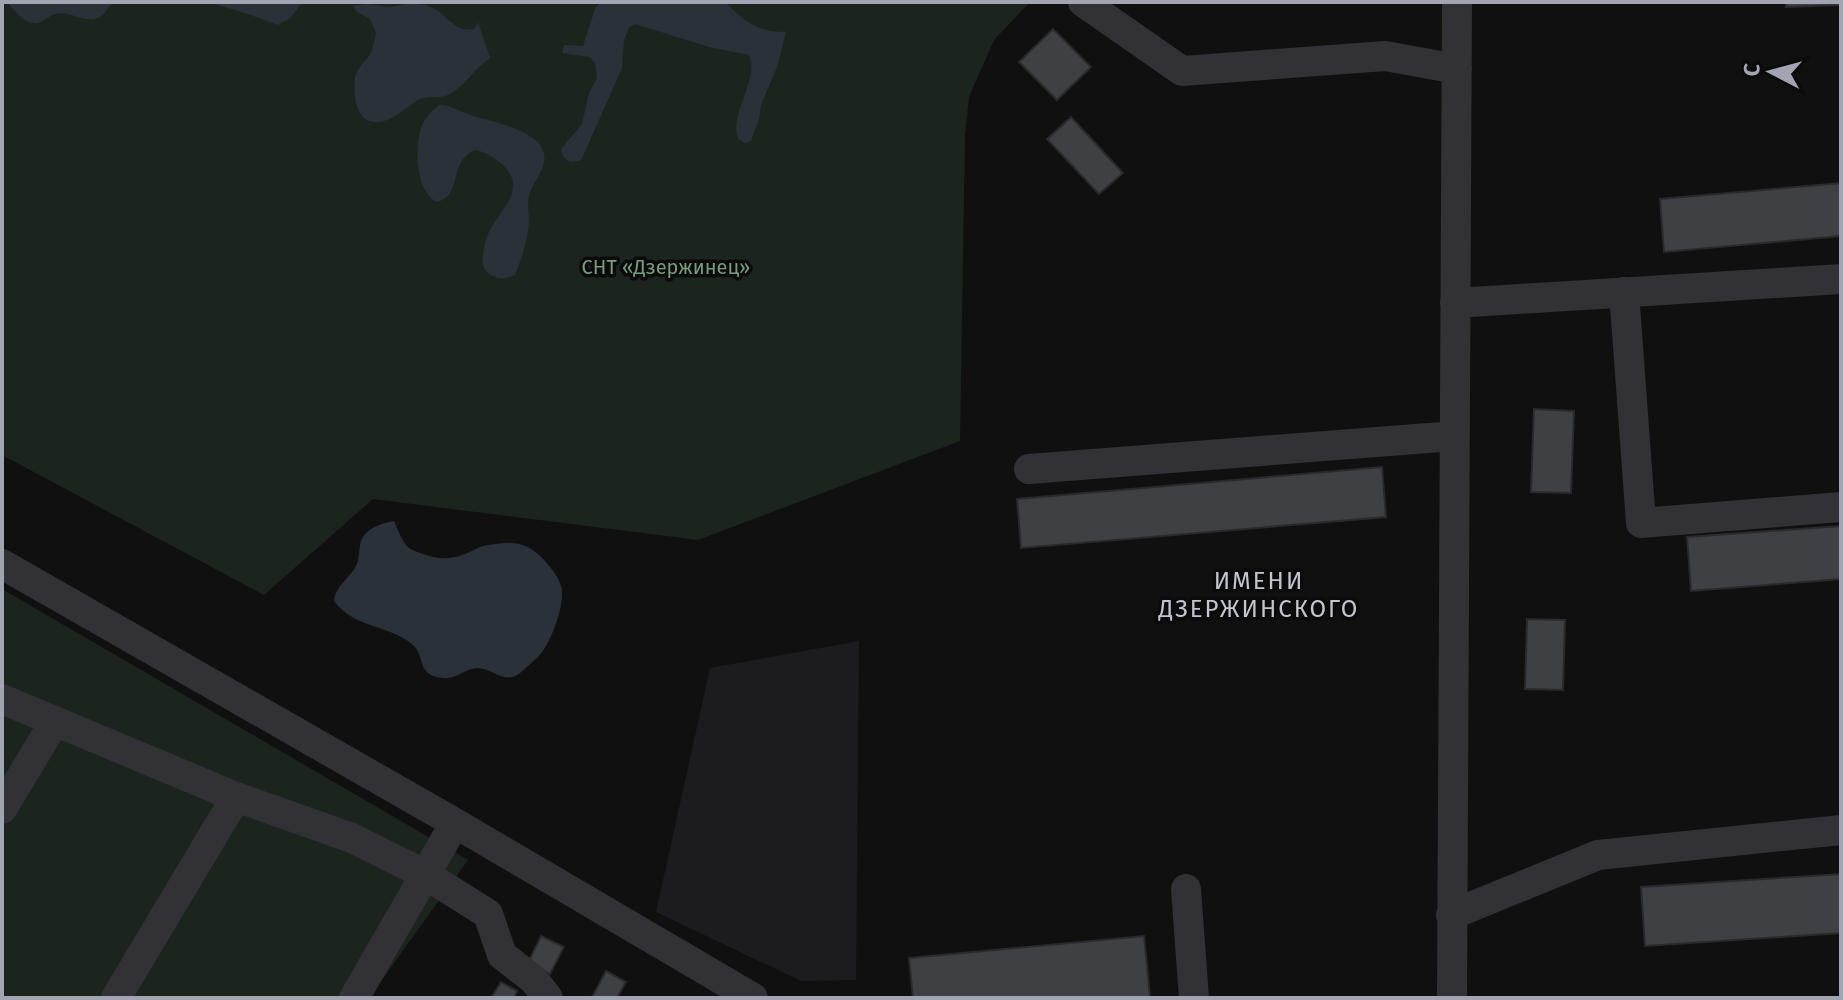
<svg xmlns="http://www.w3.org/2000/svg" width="1843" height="1000" font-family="'Fira Sans',sans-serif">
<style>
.built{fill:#1c1c1e}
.green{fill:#1c241e}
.water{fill:#2a3139}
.building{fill:#3f4044;stroke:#2a2a2d;stroke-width:2}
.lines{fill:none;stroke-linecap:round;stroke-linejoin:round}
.minor{stroke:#313136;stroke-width:30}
.labels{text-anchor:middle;stroke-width:7;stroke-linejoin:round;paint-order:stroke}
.park-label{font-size:20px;fill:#789d7e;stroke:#0b0b0c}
.quarter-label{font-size:24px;letter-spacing:2px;fill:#c2c4ce;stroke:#0b0b0c}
</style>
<rect width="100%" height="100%" fill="#101011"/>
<path class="built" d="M859,641L856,980L801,981L656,912L710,668Z"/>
<path class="green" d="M2,2H1030L994,40L969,97L965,136L960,441L698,540L373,499L264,595L2,455Z
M2,589L468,860L369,998H2Z"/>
<path class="water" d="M8,2H113C109,6 105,14 100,17C87,25 69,10 56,14C49,15 45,21 38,23C26,25 14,12 8,2Z
M208,2H303L290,18L278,25L248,14Z
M600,2H725C745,22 757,32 786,32L777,67L761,105L759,119L751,141L745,143L738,139C729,112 760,79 749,55L709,47L635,24L629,27L624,40L622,68L584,154L581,160C570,164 563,161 561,149L582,124L589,93L597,78L595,63L590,57L562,53L564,45L583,46L595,9Z
M412,3C419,4 427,5 433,8C448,15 454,33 474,29L478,22L490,58C475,68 464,87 448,95C439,99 428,95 418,100C408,106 398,116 387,120C357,131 352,98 355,77C357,68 364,63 369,56C373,50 374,41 376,33L370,19L357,12L353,6L366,4L390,7Z
M439,105C450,104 458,111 468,114C474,117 480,118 486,119C507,126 556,136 542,169C538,179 531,186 529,196C527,205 529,213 529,221C528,240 522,257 515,275C506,279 500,280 491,275C483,270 481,263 483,254C484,246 486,237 490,230C502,208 528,188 502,164C494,157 484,151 474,150C448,163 463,195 437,202C416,192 415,151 420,131C423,120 430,112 439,105Z
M394,521C398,530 402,542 409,548C413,551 421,553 426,555C446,562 460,557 478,548C483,545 490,545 496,544C516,540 531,545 544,560C551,568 558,576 561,586C566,601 553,636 544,649C540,656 533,661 527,667C523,670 518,676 512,677C500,680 490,668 477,668C462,669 456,682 437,677C417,672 425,656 413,645C389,624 355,629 334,601C336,584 351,578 357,564C359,558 359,551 360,545C363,529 379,524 394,521Z"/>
<path class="building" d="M1786,2H1841V5L1786,7Z
M1053,29L1091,67L1057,100L1019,62Z
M1071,117L1123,173L1099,194L1047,139Z
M1841,183V236L1664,252L1660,199Z
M1534,409L1574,411L1571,493L1531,492Z
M1382,467L1386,517L1021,548L1017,499Z
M1841,526V579L1691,591L1687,537Z
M1527,619L1565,620L1563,690L1525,689Z
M1841,874V933L1645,946L1641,887Z
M541,936L564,947L550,974L528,963Z
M1144,936L1150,997L913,998L909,958Z
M606,971L626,982L617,998H593L592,997Z
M501,982L517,991L514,998H491Z"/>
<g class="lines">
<path class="minor" d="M1083,2L1182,71L1385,56L1457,69
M1624,292L1641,523L1841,507
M1455,303L1841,279
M1029,469L1454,436
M2,564L455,823L753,998
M2,699L236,797L352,838L426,875L488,914L502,955L534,980L548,998
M2,809L55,721
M1186,889L1194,998
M1451,915L1598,855L1841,830
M116,998L236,797
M354,998L455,823
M1452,998L1457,2"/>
</g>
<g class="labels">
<g class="park-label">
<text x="666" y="274">СНТ «Дзержинец»</text>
</g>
<g class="quarter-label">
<text x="1259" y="589">ИМЕНИ<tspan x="1259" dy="28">ДЗЕРЖИНСКОГО</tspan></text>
</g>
</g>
<rect width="1843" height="1000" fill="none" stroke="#a1a5b2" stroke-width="8"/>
<g transform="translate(1771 72) rotate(276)" stroke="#0b0b0c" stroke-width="6" paint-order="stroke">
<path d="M0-6L14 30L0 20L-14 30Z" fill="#a1a5b2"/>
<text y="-12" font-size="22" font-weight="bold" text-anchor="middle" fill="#a1a5b2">С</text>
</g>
</svg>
